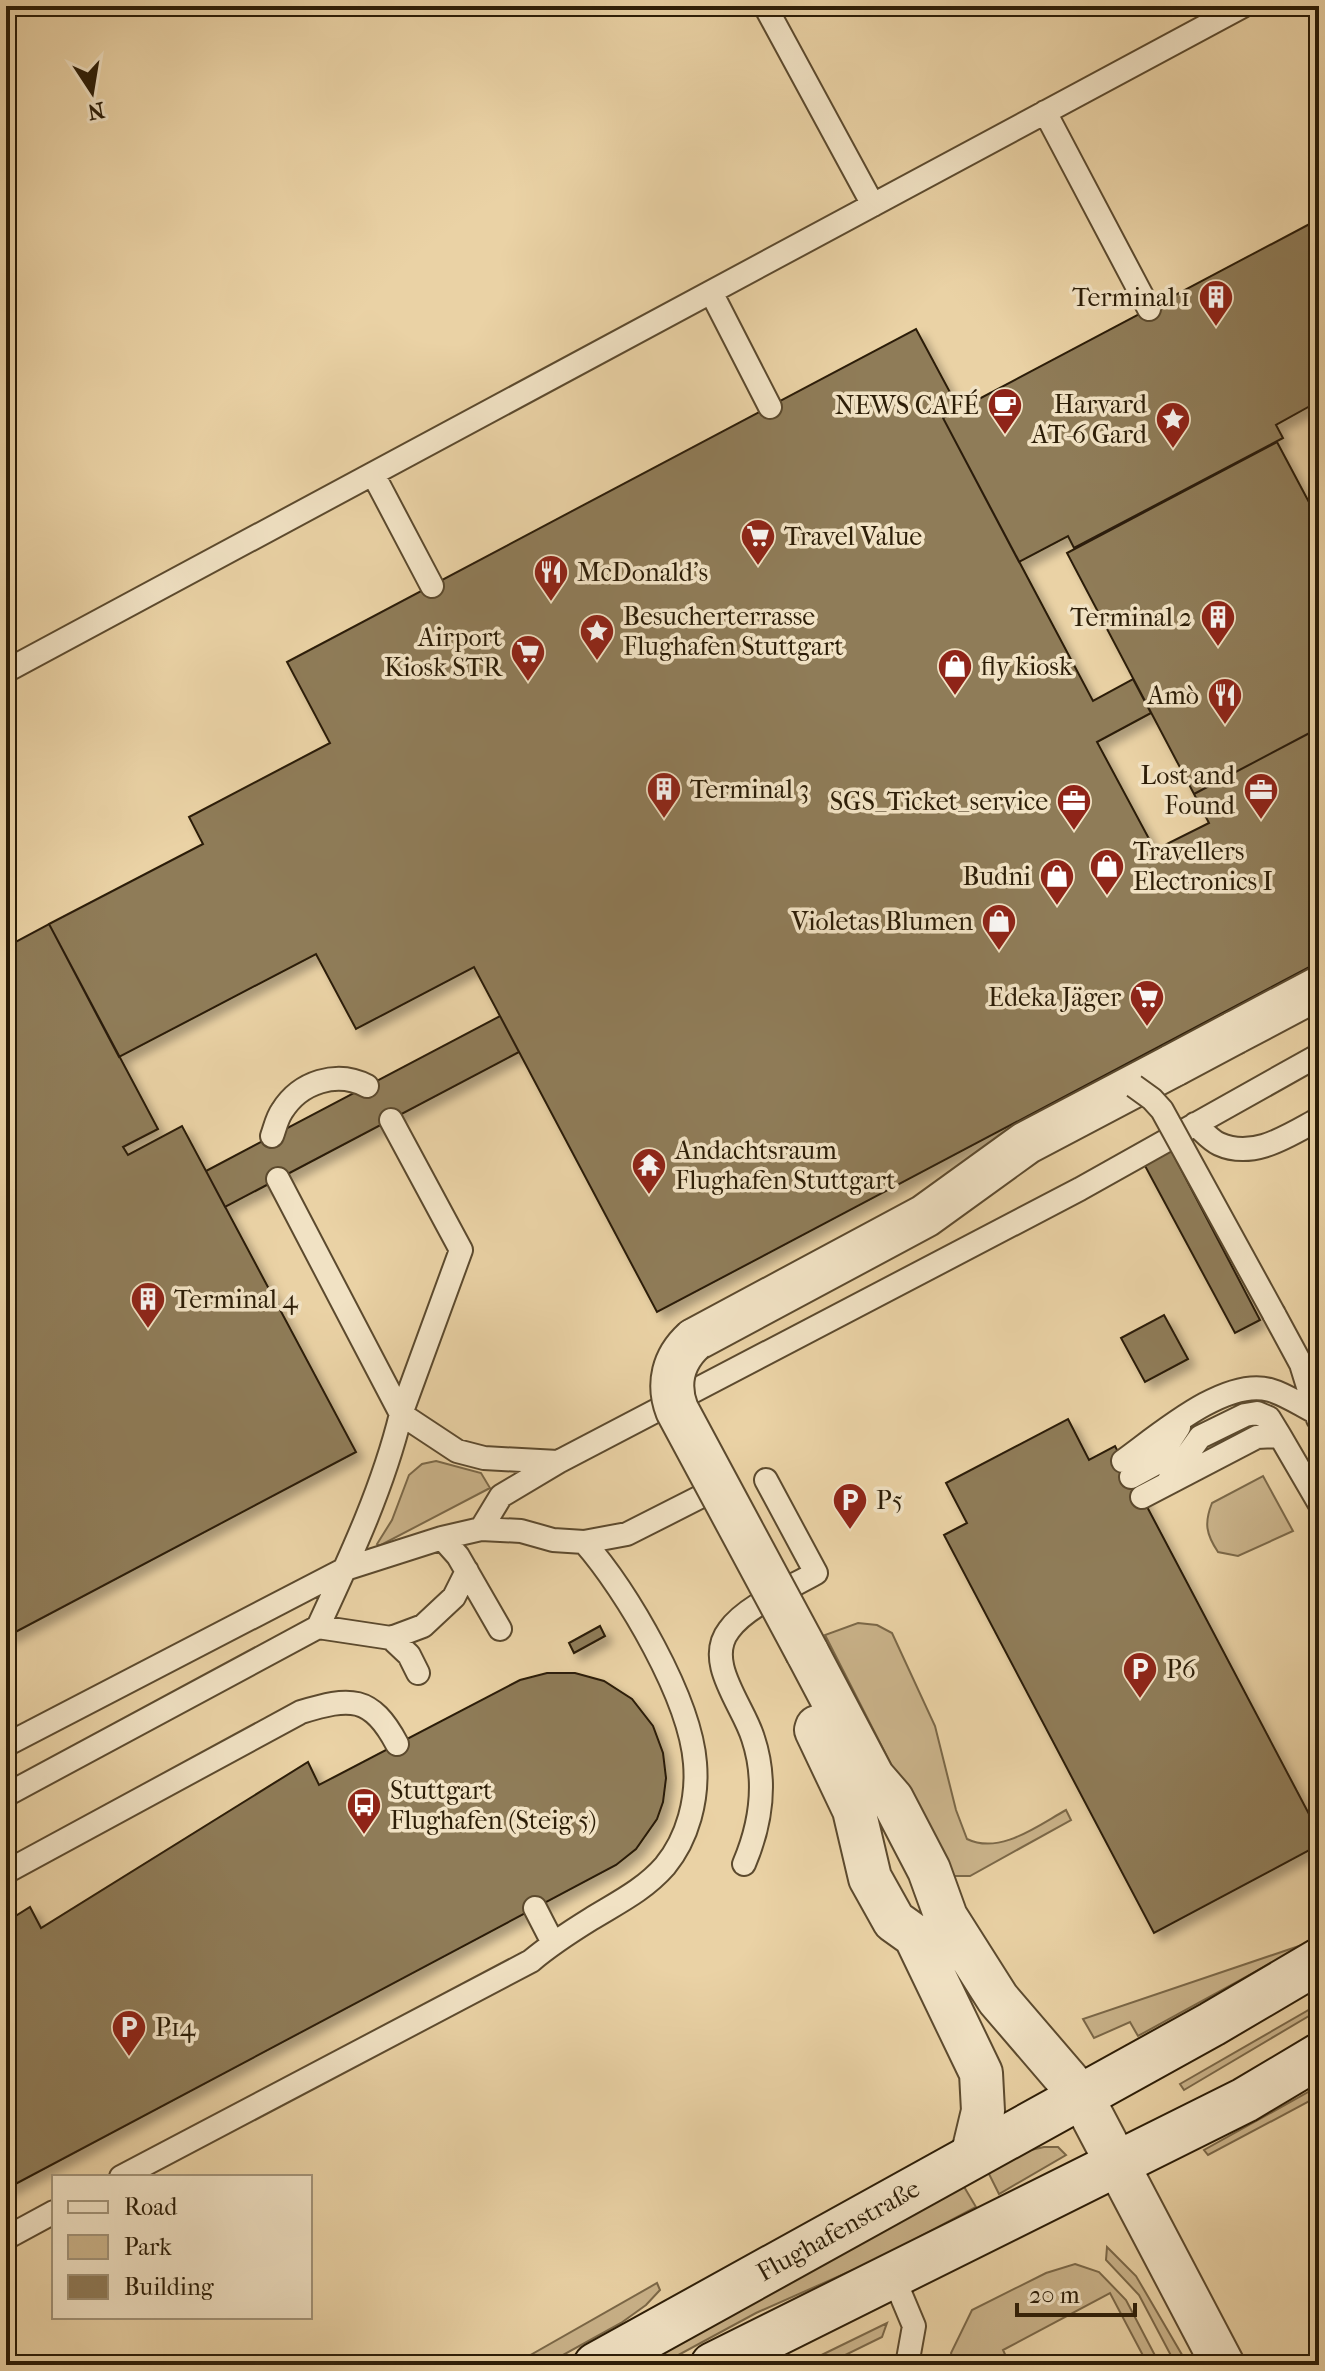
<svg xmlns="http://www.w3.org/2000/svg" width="1325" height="2371" font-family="'IM FELL French Canon',serif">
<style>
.green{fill:#cab38a;stroke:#7b6848;stroke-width:2}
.building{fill:#8f7b59;stroke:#2c1d07;stroke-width:2;filter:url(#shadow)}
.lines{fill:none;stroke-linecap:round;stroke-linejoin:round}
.service-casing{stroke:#5c4a2e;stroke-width:26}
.minor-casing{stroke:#5c4a2e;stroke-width:46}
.secondary-casing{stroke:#2c1d07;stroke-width:48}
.service{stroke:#f1e2c4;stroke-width:22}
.minor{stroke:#f1e2c4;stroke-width:42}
.secondary{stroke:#f1e2c4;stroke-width:44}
.service-bridge-casing{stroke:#5c4a2e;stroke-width:26;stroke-linecap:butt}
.minor-bridge-casing{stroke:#5c4a2e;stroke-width:46;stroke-linecap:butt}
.service-bridge{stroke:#f1e2c4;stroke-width:22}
.minor-bridge{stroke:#f1e2c4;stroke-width:42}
.labels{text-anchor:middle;stroke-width:7;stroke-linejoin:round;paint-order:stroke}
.poi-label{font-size:26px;fill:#2c1d07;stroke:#f1e2c4;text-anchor:start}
.street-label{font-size:26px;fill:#2c1d07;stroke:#f1e2c4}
</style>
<defs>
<filter id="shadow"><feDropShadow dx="7" dy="7" stdDeviation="4" flood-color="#0004"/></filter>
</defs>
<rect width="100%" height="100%" fill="#ead2a5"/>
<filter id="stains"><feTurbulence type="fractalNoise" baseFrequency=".0025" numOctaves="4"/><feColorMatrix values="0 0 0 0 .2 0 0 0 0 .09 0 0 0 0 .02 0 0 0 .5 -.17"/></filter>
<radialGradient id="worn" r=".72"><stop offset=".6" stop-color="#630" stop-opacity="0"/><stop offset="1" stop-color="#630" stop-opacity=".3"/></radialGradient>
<path class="green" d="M436,1461L481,1473L490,1488L379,1546L377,1544L392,1520L409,1475L422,1464Z
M1263,1476L1293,1531L1238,1556L1218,1552C1206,1534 1204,1523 1212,1503Z
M858,1623L877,1625L892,1633L935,1726L956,1810L967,1839C1000,1855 1037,1826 1066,1810L1071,1820L970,1876H954L945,1870L825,1635Z
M1308,1943L1138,2036L1130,2022L1094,2038L1083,2019Z
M1319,2004V2010L1184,2090L1180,2084Z
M1319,2086V2096L1208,2155L1204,2150Z
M1044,2147H1058L1066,2155L999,2194L987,2170L1022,2152Z
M963,2185L976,2207L880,2258L756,2313L660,2365H637Z
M1107,2247L1136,2276L1188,2365H1176L1139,2295L1106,2260Z
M1075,2264L1099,2272L1126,2300L1160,2365H1148L1110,2293L1003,2350L1010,2365H955L951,2353L972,2310L1046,2273Z
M657,2283L660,2290L646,2305L621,2323L545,2365H513Z
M887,2323L882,2337L825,2365H801Z"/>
<path class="building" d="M1319,219V401L1276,425L1283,438L1074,548L1068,536L1019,562L943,418Z
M916,329L959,409L943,418L1093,701L1133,679L1151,713L1097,742L1155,850L1209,823L1194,794L1319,728V962L657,1312L474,967L356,1029L316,954L119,1057L49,924L203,844L189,817L330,743L287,662Z
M1277,442L1319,521V728L1194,794L1067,553Z
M49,924L158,1129L123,1147L128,1155L182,1126L356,1452L6,1637V947Z
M500,1016L519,1052L225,1207L206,1171Z
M1171,1150L1260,1320L1235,1333L1144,1164Z
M1164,1315L1188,1359L1145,1382L1121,1338Z
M1068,1419L1089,1460L1115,1446L1319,1833V1845L1154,1933L944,1535L967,1523L946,1483Z
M600,1626L605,1636L574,1653L569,1643Z
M547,1673H575L604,1681L632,1699L653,1726L663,1753L666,1778L663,1802L657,1819L636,1849L616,1865L6,2189V1922L30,1907L41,1928L308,1762L319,1785L520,1680Z"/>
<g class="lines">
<g class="service-casing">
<path id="service" d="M765,6L873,205
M1045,112L1149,309
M711,292L770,407
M373,474L432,586
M6,671L1243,6
M1195,1124C1202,1130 1210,1140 1219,1144C1254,1160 1289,1135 1319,1119
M272,1136C275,1128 277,1118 282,1111C300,1082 337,1070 367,1086
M278,1179L401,1414L461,1250L391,1120
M1274,1314L1301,1364L1318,1419
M1123,1461C1158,1436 1225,1377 1270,1390C1285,1394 1301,1405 1315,1412
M1131,1477L1155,1464L1179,1427
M1169,1480L1200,1437L1245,1415L1257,1413L1269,1418L1280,1436
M1142,1497L1257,1437L1280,1436L1319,1503
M481,1529L501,1496L558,1462L1080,1189L1319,1055
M442,1538L458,1556L500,1629
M318,1627C350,1558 383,1488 401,1414L457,1451L484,1458L558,1462
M391,1638L423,1626L454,1597L467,1571
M6,1745L345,1569L442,1538L481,1529L521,1531L553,1540L584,1542L627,1534L700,1497
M6,1795L318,1627L391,1638L409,1655L418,1673
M744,1864C761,1824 767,1780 753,1738C743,1705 704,1662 729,1630C746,1606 790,1588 816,1573L766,1480
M6,1872L301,1712C350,1697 371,1695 397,1744
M535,1908L553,1943
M121,2177L531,1961C550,1945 570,1932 591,1919C617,1903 644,1890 665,1866C688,1838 698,1799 695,1763C690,1698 627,1591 584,1542
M6,2238L54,2212
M893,2276L914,2326L907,2365"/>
</g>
<g class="minor-casing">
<path id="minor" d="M1234,1033L1319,988
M694,1340L925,1216L1026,1143L1174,1065
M807,1652L873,1777L892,1799L929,1870L946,1917L998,1999L1082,2097L1223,2365
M817,1727L816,1730L854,1810L870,1878L894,1921L915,1936L981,2073L983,2111L972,2157"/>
</g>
<g class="secondary-casing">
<path id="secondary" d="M596,2365L1212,2024L1319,1961
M713,2365L1245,2100L1319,2056"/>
</g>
<use href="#service" class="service"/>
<use href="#minor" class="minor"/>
<use href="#secondary" class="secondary"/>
<g class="service-bridge-casing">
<path id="service-bridge" d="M1134,1086L1152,1099L1162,1110L1274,1314"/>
</g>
<g class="minor-bridge-casing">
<path id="minor-bridge" d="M1174,1065L1234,1033
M694,1340C673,1359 667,1384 677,1410L807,1652"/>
</g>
<use href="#service-bridge" class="service-bridge"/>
<use href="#minor-bridge" class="minor-bridge"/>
</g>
<defs>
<g id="building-pin" transform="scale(1.8)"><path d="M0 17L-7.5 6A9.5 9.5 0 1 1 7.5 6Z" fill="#8f2418" stroke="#f1e2c4"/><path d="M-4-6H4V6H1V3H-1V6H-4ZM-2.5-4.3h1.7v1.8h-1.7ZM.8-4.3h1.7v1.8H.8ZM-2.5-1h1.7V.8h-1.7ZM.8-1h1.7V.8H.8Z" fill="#fff"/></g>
<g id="cafe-pin" transform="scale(1.8)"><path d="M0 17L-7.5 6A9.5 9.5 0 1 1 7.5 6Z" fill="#8f2418" stroke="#f1e2c4"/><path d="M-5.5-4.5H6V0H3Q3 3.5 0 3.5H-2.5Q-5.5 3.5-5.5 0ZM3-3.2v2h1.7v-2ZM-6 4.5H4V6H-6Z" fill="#fff"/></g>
<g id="sight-pin" transform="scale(1.8)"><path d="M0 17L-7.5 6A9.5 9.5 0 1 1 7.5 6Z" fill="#8f2418" stroke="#f1e2c4"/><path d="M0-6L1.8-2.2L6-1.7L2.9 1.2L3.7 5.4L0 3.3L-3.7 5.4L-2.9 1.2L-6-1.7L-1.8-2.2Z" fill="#fff"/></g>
<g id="supermarket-pin" transform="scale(1.8)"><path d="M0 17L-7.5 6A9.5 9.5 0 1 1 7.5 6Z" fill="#8f2418" stroke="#f1e2c4"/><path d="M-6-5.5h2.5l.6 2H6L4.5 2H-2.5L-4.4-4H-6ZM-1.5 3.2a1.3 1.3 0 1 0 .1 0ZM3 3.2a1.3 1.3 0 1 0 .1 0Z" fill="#fff"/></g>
<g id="restaurant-pin" transform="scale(1.8)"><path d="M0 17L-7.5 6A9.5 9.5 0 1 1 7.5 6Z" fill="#8f2418" stroke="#f1e2c4"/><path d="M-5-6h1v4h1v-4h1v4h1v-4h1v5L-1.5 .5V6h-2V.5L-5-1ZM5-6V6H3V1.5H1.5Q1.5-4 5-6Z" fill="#fff"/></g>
<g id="shop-pin" transform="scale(1.8)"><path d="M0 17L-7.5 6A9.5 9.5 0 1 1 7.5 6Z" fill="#8f2418" stroke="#f1e2c4"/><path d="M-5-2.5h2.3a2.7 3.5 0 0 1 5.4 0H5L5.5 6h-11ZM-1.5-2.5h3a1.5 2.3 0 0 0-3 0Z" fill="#fff"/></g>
<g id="office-pin" transform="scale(1.8)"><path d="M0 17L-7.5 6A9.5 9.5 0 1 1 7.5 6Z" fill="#8f2418" stroke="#f1e2c4"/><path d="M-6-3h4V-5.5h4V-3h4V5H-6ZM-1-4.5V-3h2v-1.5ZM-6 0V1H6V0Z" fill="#fff"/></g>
<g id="temple-pin" transform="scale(1.8)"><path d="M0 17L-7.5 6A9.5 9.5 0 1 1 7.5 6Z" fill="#8f2418" stroke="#f1e2c4"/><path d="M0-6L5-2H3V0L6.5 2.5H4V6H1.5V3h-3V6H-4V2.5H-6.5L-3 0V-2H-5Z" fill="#fff"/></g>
<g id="parking-pin" transform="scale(1.8)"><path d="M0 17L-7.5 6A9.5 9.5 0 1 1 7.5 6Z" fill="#8f2418" stroke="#f1e2c4"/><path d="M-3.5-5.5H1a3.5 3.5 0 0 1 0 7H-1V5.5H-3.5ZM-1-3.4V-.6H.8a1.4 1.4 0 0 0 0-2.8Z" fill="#fff"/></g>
<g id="bus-pin" transform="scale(1.8)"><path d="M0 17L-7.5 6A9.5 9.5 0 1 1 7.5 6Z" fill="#8f2418" stroke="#f1e2c4"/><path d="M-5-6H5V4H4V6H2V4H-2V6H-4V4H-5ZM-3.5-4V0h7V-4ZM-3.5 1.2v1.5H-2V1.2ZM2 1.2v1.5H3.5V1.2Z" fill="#fff"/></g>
</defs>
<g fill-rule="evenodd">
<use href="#building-pin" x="1216" y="297"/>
<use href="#cafe-pin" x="1005" y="405"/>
<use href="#sight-pin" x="1173" y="419"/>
<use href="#supermarket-pin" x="758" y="536"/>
<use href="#restaurant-pin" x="551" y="572"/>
<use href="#building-pin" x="1218" y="617"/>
<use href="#sight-pin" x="597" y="631"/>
<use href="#supermarket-pin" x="528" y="652"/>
<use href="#shop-pin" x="955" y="666"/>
<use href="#restaurant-pin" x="1225" y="695"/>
<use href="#building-pin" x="664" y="789"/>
<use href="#office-pin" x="1261" y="790"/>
<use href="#office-pin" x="1074" y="801"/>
<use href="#shop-pin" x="1107" y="866"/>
<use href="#shop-pin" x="1057" y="876"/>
<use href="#shop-pin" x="999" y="921"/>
<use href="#supermarket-pin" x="1147" y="997"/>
<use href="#temple-pin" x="649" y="1165"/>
<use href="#building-pin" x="148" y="1299"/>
<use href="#parking-pin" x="850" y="1500"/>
<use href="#parking-pin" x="1140" y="1669"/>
<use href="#bus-pin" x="364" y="1805"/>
<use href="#parking-pin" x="129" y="2027"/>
</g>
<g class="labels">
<g class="poi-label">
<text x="1190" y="306" text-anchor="end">Terminal 1</text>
<text x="1147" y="413" text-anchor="end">Harvard<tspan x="1147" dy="30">AT-6 Gard</tspan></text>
<text x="979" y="414" text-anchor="end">NEWS CAFÉ</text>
<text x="784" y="545">Travel Value</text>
<text x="577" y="581">McDonald's</text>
<text x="623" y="625">Besucherterrasse<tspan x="623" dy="30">Flughafen Stuttgart</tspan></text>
<text x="1192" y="626" text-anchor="end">Terminal 2</text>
<text x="502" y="646" text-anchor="end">Airport<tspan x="502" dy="30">Kiosk STR</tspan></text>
<text x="981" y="675">fly kiosk</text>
<text x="1199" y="704" text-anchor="end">Amò</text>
<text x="1235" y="784" text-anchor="end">Lost and<tspan x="1235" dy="30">Found</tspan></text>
<text x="690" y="798">Terminal 3</text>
<text x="1048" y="810" text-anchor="end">SGS_Ticket_service</text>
<text x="1133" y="860">Travellers<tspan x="1133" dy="30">Electronics I</tspan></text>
<text x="1031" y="885" text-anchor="end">Budni</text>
<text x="973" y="930" text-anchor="end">Violetas Blumen</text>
<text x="1121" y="1006" text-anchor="end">Edeka Jäger</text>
<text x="675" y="1159">Andachtsraum<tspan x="675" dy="30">Flughafen Stuttgart</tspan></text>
<text x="174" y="1308">Terminal 4</text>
<text x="876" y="1509">P5</text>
<text x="1166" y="1678">P6</text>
<text x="390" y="1799">Stuttgart<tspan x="390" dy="30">Flughafen (Steig 5)</tspan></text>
<text x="155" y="2036">P14</text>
</g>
<g class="street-label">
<text transform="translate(838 2230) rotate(-29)" y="9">Flughafenstraße</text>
</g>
</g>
<rect width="1325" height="2371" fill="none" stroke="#ead2a5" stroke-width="32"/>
<rect x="8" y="8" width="1309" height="2355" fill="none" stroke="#2c1d07" stroke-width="4"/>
<rect x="16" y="16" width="1293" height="2339" fill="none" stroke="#2c1d07" stroke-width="2"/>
<rect x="52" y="2175" width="260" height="144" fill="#f1e2c4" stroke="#a29378" stroke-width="2"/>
<rect x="68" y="2201" width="40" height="12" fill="#f1e2c4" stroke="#a29378" stroke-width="2"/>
<text x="124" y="2215" font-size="24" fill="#2c1d07">Road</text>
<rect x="68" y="2235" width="40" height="24" fill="#cab38a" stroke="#a29378" stroke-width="2"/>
<text x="124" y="2255" font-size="24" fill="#2c1d07">Park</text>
<rect x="68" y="2275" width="40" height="24" fill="#8f7b59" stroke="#a29378" stroke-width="2"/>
<text x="124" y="2295" font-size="24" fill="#2c1d07">Building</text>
<g transform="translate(92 92) rotate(168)" stroke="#f1e2c4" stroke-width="6" paint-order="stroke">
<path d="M0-6L14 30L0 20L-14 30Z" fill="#2c1d07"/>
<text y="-12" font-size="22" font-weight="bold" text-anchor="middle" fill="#2c1d07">N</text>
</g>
<path d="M1017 2303v12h118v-12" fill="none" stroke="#2c1d07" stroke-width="4"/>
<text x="1029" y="2303" font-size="24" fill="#2c1d07" stroke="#f1e2c4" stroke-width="6" paint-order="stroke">20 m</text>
<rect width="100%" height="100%" filter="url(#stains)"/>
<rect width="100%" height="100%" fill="url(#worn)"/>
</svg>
